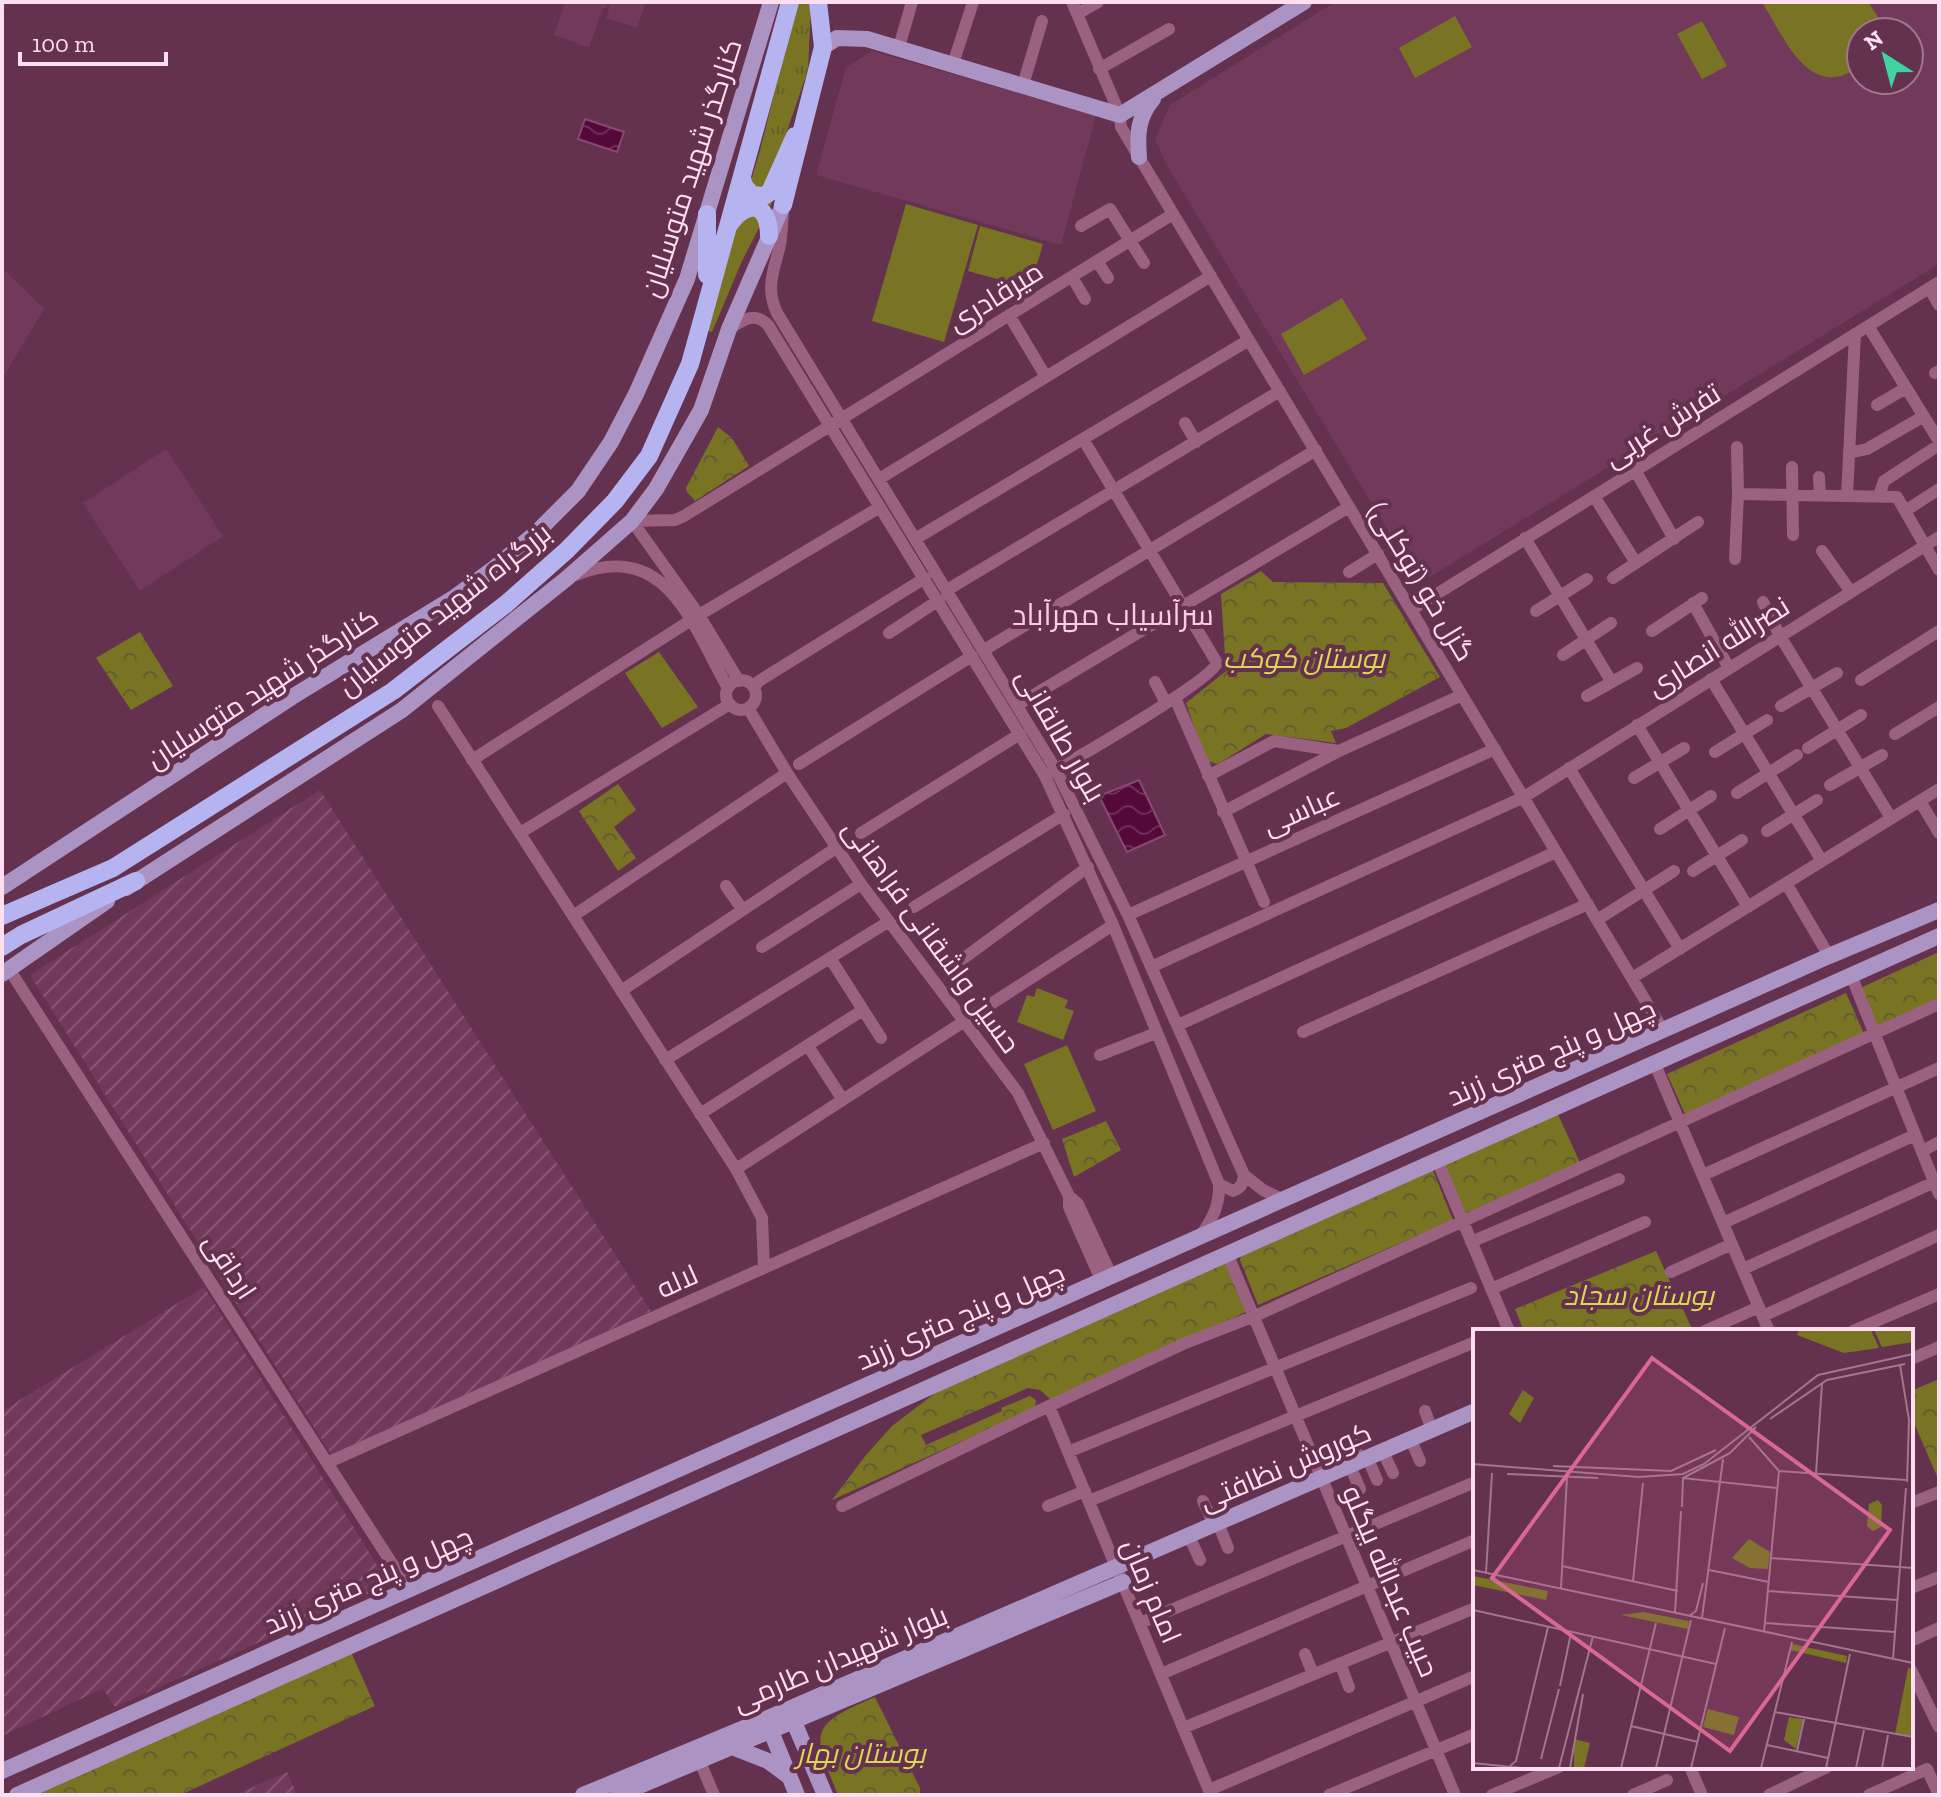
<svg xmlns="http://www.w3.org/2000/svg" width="1941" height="1797" font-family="'Zilla Slab',Cairo,serif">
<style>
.built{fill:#73395b;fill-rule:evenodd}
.industrial{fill:url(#industrial-furrows)}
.grass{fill:url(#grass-tufts)}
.park{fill:url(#park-crowns)}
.garden{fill:#787424}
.water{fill:url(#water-waves);stroke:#884971;stroke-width:2}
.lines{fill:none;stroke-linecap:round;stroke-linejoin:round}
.minor{stroke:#9a6180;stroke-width:12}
.major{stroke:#ab93c3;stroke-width:16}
.highway{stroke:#b6b4f0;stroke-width:18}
.labels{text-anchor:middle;stroke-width:8;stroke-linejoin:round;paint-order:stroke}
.street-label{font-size:28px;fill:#ffdeef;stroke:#64314e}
.park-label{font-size:28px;font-style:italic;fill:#ded756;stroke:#64314e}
.neighbourhood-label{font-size:30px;fill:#fecbe5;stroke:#64314e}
.inset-road{fill:none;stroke:#a2768e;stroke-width:2}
.view{fill:#da6796;fill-opacity:0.15;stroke:#da6796;stroke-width:4}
.inset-edge{fill:none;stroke:#ffdeef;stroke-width:4}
</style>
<defs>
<pattern id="industrial-furrows" width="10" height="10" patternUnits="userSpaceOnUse" patternTransform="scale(2)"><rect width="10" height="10" fill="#73395b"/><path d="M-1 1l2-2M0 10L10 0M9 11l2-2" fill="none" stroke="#885573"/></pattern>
<pattern id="grass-tufts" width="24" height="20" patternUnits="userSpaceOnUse" patternTransform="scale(2)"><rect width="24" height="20" fill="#787424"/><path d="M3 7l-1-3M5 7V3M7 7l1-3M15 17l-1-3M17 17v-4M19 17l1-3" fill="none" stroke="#645e34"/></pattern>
<pattern id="park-crowns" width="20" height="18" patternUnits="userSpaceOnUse" patternTransform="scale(2)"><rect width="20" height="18" fill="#787424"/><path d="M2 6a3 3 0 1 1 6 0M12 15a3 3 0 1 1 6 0" fill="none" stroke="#645e34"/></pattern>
<pattern id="water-waves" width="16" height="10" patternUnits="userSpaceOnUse" patternTransform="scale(2)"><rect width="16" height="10" fill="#55093b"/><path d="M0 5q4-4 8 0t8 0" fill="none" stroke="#6e2c58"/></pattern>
</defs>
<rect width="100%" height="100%" fill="#64314e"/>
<path class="built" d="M565,2H608L606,8H603L589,48L554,35Z
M611,2H646L637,28L606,18Z
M1335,2H1939V264L1420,583L1166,164L1155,139L1170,105ZM1861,32H1909V80H1861Z
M872,51L1096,115L1061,245L816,175L846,67Z
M2,268L44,309L2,379Z
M166,449L223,536L140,591L83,503Z"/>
<path class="industrial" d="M320,790L651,1311L332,1456L30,975Z
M204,1287L389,1584L115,1707L100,1685L102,1689L2,1736V1411Z
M287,1772L297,1795H235Z"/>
<path class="grass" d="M798,2H811L808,70L779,154L762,192L750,184C769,124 780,62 798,2Z"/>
<path class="park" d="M718,427L732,438L749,466L695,501L687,492L686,488Z
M1261,571L1273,582L1383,583L1440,677L1346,728L1331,731L1336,743L1266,734L1218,764L1206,762L1186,703L1226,671L1221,594Z
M140,632L173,686L131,710L96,658Z
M618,784L636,810L614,827L636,858L618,871L579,811Z
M1939,952V1001L1877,1028L1858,989Z
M1846,993L1865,1036L1686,1116L1667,1074Z
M1557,1112L1581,1165L1465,1214L1444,1168L1446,1161Z
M1106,1121L1121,1150L1074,1177L1062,1139Z
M1432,1168L1453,1220L1258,1305L1240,1260L1241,1256Z
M1656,1251L1693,1331H1524L1515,1309Z
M1224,1263L1227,1265L1248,1311L1060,1398L1050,1399L1040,1390L1028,1388L921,1435L926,1445L1002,1411L1001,1408L1030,1396L1036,1400L1035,1408L832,1500L866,1455L892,1426L938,1391Z
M1939,1379V1481L1911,1416V1391Z
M351,1652L375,1706L180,1795H37Z
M875,1697L920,1788V1795H838C812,1732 808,1725 875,1697Z"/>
<path class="garden" d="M1762,2H1868L1878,17L1879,32H1861V65C1810,105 1784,37 1762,2Z
M1455,16L1472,47L1415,78L1399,48Z
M1702,21L1727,66L1702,79L1677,34Z
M744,193H777L742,261L712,332L706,330Z
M906,204L978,225L944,342L872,321Z
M980,226L1043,244L1030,288L968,271Z
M1342,298L1367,339L1304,375L1281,334Z
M659,652L698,707L662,728L625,673Z
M1037,988L1068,1000L1065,1008L1074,1011L1063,1040L1017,1022L1027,995L1034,997Z
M1067,1045L1096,1111L1053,1130L1024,1064Z"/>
<path class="water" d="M585,119L624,132L617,152L578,139Z
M1139,780L1165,835L1127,852L1099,796Z"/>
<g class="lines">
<path class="minor" d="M1072,2L1120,115L1121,127L1663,1030
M1077,14L1098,2
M899,47L912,2
M953,64L973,2
M1099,69L1169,29
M1023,85L1042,21
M783,213C782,223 782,234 780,245C774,270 765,288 777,313L1056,770L1128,915L1244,1175L1263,1190L1284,1200
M1081,226L1110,209L1144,263
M1097,261L1108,278
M1072,277L1085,299
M1929,288L1939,305
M1009,315L1046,377
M1868,326L1939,441
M729,329C743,320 754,311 768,325L1045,776L1113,925L1219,1184C1220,1206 1212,1219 1200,1237
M1855,334L1847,496L1897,497L1939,570
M1935,373L1939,371
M1877,405L1906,388
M1185,423L1196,442
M1849,453L1867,449L1924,416
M1792,467L1793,535
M1635,470L1674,539
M1819,477L1820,495
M879,479L1211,276
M1738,494L1847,496
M1594,496L1636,563
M1879,496L1884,481L1939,445
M1905,511L1939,489
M632,521L675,520L684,516L1173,214
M632,521L699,615L739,681
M1525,538L1611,681
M915,539L1249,340
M1822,551L1851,592
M1735,559L1738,494L1737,447
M1349,572L1378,554
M576,575C667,539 691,623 728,688
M1613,578L1698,522
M947,590L1280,391
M1763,602L1780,636L1891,818
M1693,603L1729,668
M1411,610L1939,282
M1536,611L1587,579
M1652,631L1702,598
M889,633L939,600
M984,650L1316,450
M1563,655L1611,623
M1711,679L1822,861
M1861,680L1939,631
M726 695a15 15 0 1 1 30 0a15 15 0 1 1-30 0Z
M1155,682L1166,703
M754,687L759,681L925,578
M1587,696L1637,668
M1175,698L1264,902
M1017,705L1349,507
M438,706L736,1169L762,1218L764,1268
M1781,706L1837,673
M748,708L787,773L861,884L1018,1093L1069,1196L1078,1204L1112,1277
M1637,725L1748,907
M1895,734L1939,707
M1808,748L1861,715
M1715,752L1767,720
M472,760L699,615L880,507
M799,764L972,656
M1569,768L1680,949
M1051,772C1077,758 1209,682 1217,663L1083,439
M1208,776L1274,741L1339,751
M1634,778L1684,748
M1830,785L1882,755
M1737,793L1797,755
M1920,801L1939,833
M1223,812L1339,751L1462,695
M1660,829L1711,796
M1767,831L1817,800
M520,833L730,704
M861,833L1020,734
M1693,871L1742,840
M1786,883L1829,956
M726,886L742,909
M914,907L1064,814
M1128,915L1495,749
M573,916L787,773
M1597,920L1674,871
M762,947L861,884
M830,958L881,1038
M1151,967L1524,797L1939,537
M9,969L409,1590
M949,969L1088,867
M1851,975L1939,1194
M1632,978L1939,789
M621,991L836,848
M1178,1025L1556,852
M1303,1032L1588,904
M808,1046L843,1100
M1100,1055L1156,1033
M665,1060L888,922
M1654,1062L1769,1331
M700,1114L863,1010
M1922,1151L1939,1142
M1437,1160L1509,1331
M736,1169L1113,925
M1703,1175L1939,1068
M1219,1184L1233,1191C1241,1188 1243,1184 1244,1175
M1069,1196V1207L1102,1282
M1723,1223L1915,1135
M1471,1242L1619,1179
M1227,1253L1455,1795
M1743,1269L1939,1180
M1671,1272L1732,1244
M1491,1289L1645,1222
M1763,1316L1939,1235
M1705,1331L1759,1307
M1853,1331L1939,1294
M1911,1359L1939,1347
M1049,1406L1211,1795
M1425,1411L1432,1430
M1351,1438L1361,1462
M1411,1440L1420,1461
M1068,1452L1471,1288
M1383,1452L1393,1473
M1368,1459L1377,1480
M329,1462L1044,1143
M1350,1466L1360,1489
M1089,1501L1475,1342
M1203,1501L1214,1525
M1911,1503L1939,1492
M842,1506L1049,1406L1183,1344L1255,1316L1939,1004
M1048,1506L1085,1491
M1218,1523L1228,1548
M1189,1536L1200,1560
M1911,1588L1939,1577
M1140,1623L1475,1482
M1911,1641L1939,1628
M1305,1654L1313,1674
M1340,1663L1349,1687
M1911,1670L1939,1727
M1161,1674L1475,1540
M1183,1728L1475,1608
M700,1762L714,1795
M1690,1767L1702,1795
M1209,1790L1475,1676
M1329,1795L1475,1734
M1492,1795L1559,1767
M1633,1795L1667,1780
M1769,1795L1827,1767
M1869,1795L1927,1769L1939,1795"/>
<path class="major" d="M823,47L837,38L867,39L1120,115L1304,2
M1139,157C1137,133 1138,117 1153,99
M2,887L292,697L455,597L493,569L538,531L578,491L611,442L636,394L687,279L771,2
M126,888L402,710L566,579L632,521L656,489L701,410L729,329L783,205
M2,974L107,901
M791,1715L825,1795
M768,1724L797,1795
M732,1747L768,1761L787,1775
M2,1771L1829,956L1939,910
M17,1795L1939,936
M583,1795L766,1719L1475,1411
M618,1795L1123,1582"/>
<path class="highway" d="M742,178L744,186L752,195L764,196L770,192L795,136
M783,205L823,47L818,2
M729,225C747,199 769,202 769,236
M707,275V214
M2,916L113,868L393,691L506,604L567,550L615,501L649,456L690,364L790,2
M2,947L21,935L136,881"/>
</g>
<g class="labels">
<g class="street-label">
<text transform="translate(691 168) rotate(-72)" y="10">کنارگذر شهید متوسلیان</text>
<text transform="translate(995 296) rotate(-32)" y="10">میرقادری</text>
<text transform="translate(1662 425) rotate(-32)" y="10">تفرش غربی</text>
<text transform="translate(1422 581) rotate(59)" y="10">گزل خو (توکلی)</text>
<text transform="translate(444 609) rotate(-38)" y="10">بزرگراه شهید متوسلیان</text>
<text transform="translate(1718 646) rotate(-32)" y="10">نصرالله انصاری</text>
<text transform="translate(262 688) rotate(-33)" y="10">کنارگذر شهید متوسلیان</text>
<text transform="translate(1061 735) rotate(60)" y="10">بلوار طالقانی</text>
<text transform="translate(1301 810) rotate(-24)" y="10">عباسی</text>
<text transform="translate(932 936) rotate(54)" y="10">حسین واشقانی فراهانی</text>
<text transform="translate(1551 1052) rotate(-24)" y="10">چهل و پنج متری زرند</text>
<text transform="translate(230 1266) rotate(57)" y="10">ارداقی</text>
<text transform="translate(677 1281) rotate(-24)" y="10">لاله</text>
<text transform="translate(960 1316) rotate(-24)" y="10">چهل و پنج متری زرند</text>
<text transform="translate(1285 1466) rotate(-23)" y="10">کوروش نظافتی</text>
<text transform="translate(368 1580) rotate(-24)" y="10">چهل و پنج متری زرند</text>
<text transform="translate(1391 1581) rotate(67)" y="10">حبیب عبدالله بیگلو</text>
<text transform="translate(1152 1591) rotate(67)" y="10">امام زمان</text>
<text transform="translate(840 1658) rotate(-23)" y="10">بلوار شهیدان طارمی</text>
</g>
<g class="park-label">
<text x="1304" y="668">بوستان کوکب</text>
<text x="1639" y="1305">بوستان سجاد</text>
<text x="861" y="1763">بوستان بهار</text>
</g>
<g class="neighbourhood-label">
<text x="1113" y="625">سرآسیاب مهرآباد</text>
</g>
</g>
<g transform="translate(1473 1329)">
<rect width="440" height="440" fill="#64314e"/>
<path d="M50,61L61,69L47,94L36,85Z" fill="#787424"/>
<path d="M326,1H398L406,19L371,24L324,6ZM401,1H440V13L409,18Z" fill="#787424"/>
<path d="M276,210L297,223L295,240L277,239L259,229ZM0,247L75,262L73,271L0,256ZM170,283L216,292L215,300L148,286ZM319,315L374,327L373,334L317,321ZM435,339L440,340L439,407L422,405ZM235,380L266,388L261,406L230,398ZM101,410L117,414L111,439H101Z" fill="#787424"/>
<path d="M405,171L409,176L408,198L400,202L394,197L396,175ZM316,388L330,390L323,420L311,411Z" fill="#787424"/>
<path class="inset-road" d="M427,36L436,91L434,153M297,90L354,51L432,35M276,108L306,142L433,151M257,124L283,98M0,135L166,148L210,145L231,135L345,46L440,25M80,137L198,142L243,121M343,144L349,55M34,145L125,149M210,149L257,124M209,178L210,149L304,159M298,229L440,239M89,237L205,262M0,241L440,334M236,241L296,253M13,244L19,144M160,252L170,154M88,259L94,148M295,262L424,271M0,281L243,335M202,284L208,182M216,287L223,282L230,254M229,289L250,130M292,294L422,303M291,303L306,142M420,330L433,159M87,357L98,304M302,383L440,408M158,397L225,413M294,416L355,429M324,422L331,390M68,430L86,360M0,434L48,439M37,437L43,432L75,298M86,439L120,307M97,439L110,365M148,439L183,294M183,439L218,291M218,439L252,299M288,439L319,313M353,439L377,325M383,439L391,401M409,439L415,406"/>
<path class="view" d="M179,29L417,201L257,422L19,249Z"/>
<rect width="440" height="440" class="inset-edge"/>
</g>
<rect width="1941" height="1797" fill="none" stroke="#ffdeef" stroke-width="8"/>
<g transform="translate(1885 56) rotate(324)"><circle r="38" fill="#64314e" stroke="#a2768e" stroke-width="2"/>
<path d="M0-6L14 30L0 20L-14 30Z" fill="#3fd4a2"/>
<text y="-12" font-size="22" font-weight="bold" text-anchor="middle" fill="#ffdeef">N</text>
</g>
<path d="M20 52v12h146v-12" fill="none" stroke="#ffdeef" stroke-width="4"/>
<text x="32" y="52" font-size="24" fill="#ffdeef" stroke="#64314e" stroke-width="6" paint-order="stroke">100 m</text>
</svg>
